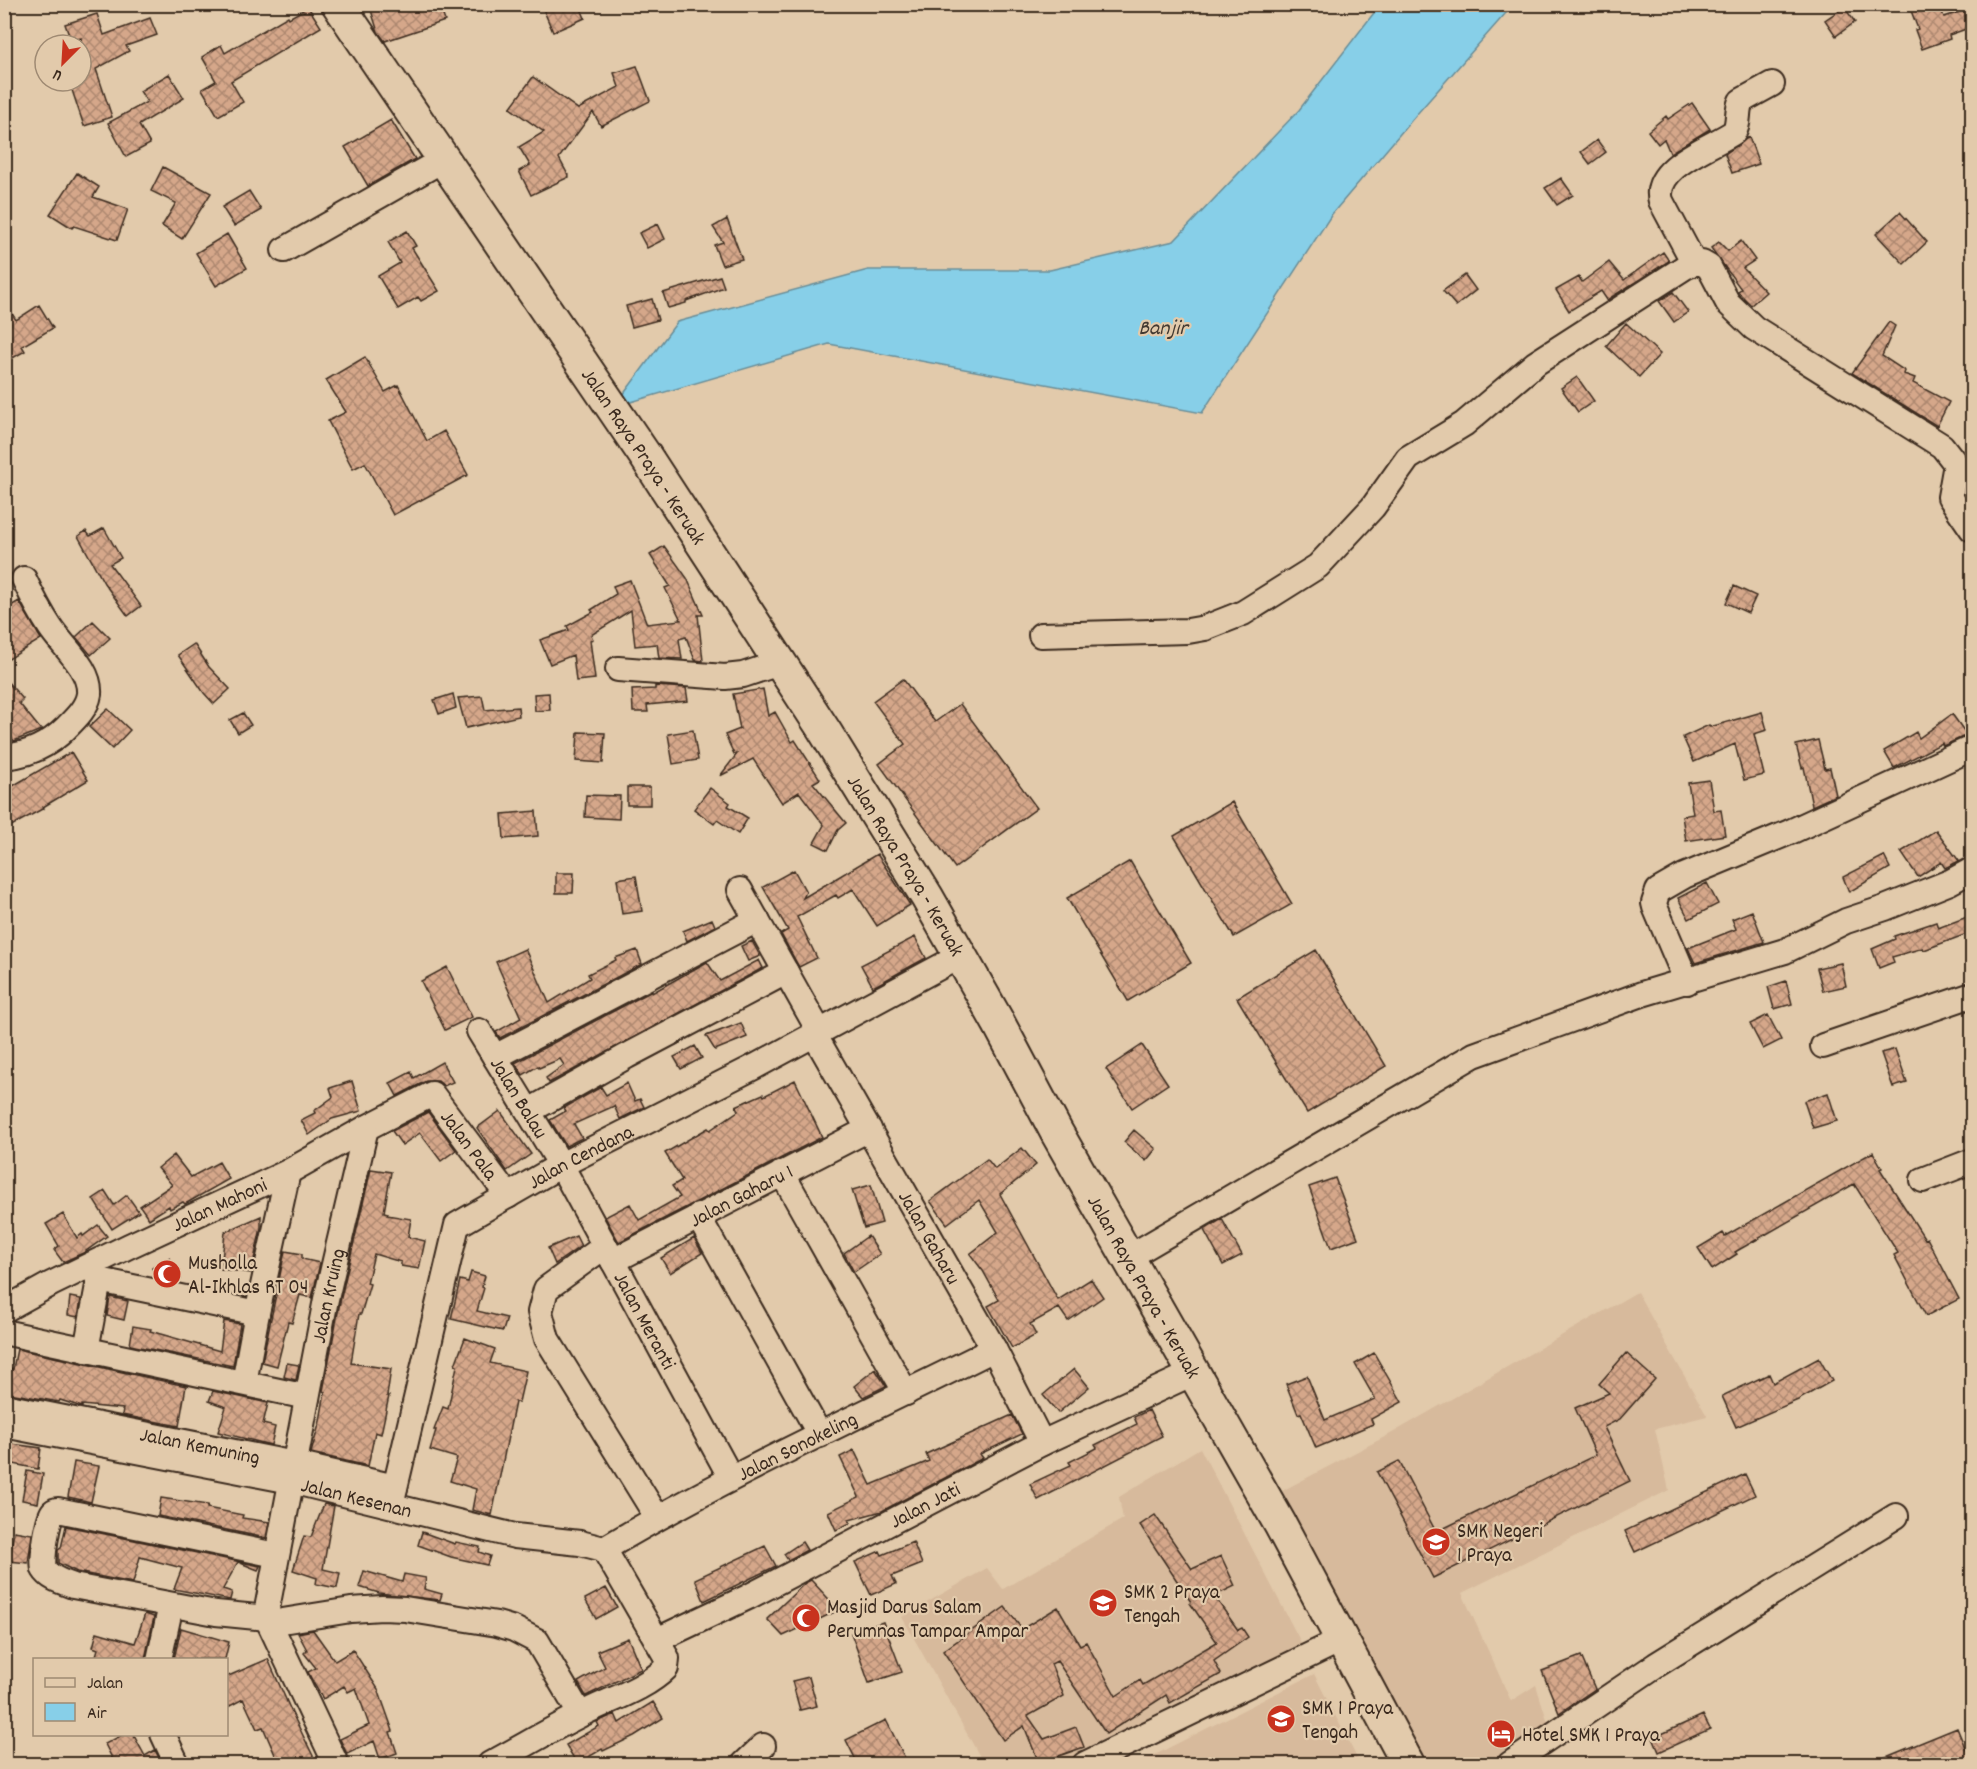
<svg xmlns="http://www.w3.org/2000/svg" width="1977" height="1769" font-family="Dekko,sans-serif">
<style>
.built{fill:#d7ba9c}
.water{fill:#87cfe8;stroke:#698d97;stroke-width:1.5}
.building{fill:url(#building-cross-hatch);stroke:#3b2a1e;stroke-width:1.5}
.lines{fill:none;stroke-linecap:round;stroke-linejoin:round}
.minor-casing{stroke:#3b2a1e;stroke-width:28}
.major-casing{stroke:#3b2a1e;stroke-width:36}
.minor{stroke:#e2caab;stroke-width:24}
.major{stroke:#e2caab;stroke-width:32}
.labels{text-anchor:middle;stroke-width:4.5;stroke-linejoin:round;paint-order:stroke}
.street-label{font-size:21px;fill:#3b2a1e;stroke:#e2caab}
.poi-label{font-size:21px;fill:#3b2a1e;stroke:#e2caab;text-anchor:start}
.water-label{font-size:22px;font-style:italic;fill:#433a32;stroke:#e2caab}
</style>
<defs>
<pattern id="building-cross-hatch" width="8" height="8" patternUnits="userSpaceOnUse" patternTransform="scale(1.5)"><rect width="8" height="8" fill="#d5a78a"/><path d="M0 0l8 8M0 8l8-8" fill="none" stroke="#ae8870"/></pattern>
</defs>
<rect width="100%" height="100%" fill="#e2caab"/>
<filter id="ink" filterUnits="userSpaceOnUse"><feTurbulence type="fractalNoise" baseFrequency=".0167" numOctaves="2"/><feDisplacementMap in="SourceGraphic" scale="12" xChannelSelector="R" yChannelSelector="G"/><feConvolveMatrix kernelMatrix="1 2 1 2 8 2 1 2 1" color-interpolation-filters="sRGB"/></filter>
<g filter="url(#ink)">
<path class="built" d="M1637,1292L1707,1416L1655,1429L1669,1490L1462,1593L1511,1701L1536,1685L1556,1748L1527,1764H1427L1282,1491L1394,1432Z
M1200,1448L1309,1658L1087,1764H984L902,1617L987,1568L1003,1589L1123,1519L1119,1497Z
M1314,1674L1360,1764H1137Z"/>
<path class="water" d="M1380,5H1513L1416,115L1332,214L1202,413L829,344L614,407L677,322L868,270H1050L1174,241L1299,110Z"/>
<path class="building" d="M369,4H439L445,21L385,41L378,32Z
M541,4H579L585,18L553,32Z
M1918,4H1939L1944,17L1972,8V27L1949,35L1950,39L1922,49L1915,30L1918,29L1910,8Z
M308,7L321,27L231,81L243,102L218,116L202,89L216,81L202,57L221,45L225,53L288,16L289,18Z
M1844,7L1855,22L1836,36L1825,20Z
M97,14L104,35L150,18L157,35L126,46L129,51L96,69L112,117L84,126L69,81H81V38L71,41L65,24Z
M637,66L650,101L601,126L593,112L559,158L569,177L531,195L519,171L530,165L519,147L544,132L510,108L533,77L578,109L619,87L614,73Z
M169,74L184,98L139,125L150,144L126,157L108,123L147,102L140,91Z
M1692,103L1710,129L1670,153L1664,139L1658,144L1648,131L1666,116L1668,119Z
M391,120L415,159L368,186L345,147Z
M1749,137L1759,164L1732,173L1725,154Z
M1597,140L1606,152L1590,164L1581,152Z
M163,167L211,193L182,239L162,226L176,203L151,191Z
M77,173L99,187L93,197L128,209L117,240L74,226L72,228L50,214Z
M1561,178L1573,195L1557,205L1545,188Z
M249,191L261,210L234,226L222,207Z
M1900,212L1927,242L1904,264L1876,234Z
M727,219L742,259L722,265L714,245L723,242L713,227Z
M658,224L665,239L647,248L639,233Z
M407,231L416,246L412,248L439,291L421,301L418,297L398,309L378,276L400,263L388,242Z
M227,234L247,268L216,286L196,253Z
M1741,241L1755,260L1743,268L1766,292L1751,305L1740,294L1738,291L1741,289L1711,248L1719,242L1728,251Z
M1663,252L1669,261L1607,300L1601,291L1569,311L1556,290L1579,277L1582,282L1609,262L1624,280Z
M1465,275L1476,290L1456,306L1443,291Z
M720,276L724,287L686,301V303L668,308L663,293Z
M1673,292L1688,312L1674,322L1659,301Z
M652,299L658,320L632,327L626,306Z
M4,301L16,320L39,305L53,328L22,346L25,351L4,363Z
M1889,322L1895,326L1882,356L1905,371L1904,374L1915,378L1913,383L1949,402L1937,426L1852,373Z
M1626,323L1660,354L1639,377L1606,346Z
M365,357L385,392L398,385L427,441L444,431L468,475L393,515L365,463L353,469L328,421L346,412L326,380Z
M1577,377L1594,401L1578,412L1561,388Z
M104,528L121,558L110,564L141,606L128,616L104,583L78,536L86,531L90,536Z
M664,546L687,578L703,615H698L703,661L695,660L686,637L679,639L682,659L659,658L657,644L635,646L631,610L591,635L593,639L590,640L595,679L576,681L573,655L550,664L540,640L569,630L567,626L593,612L591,610L616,594L613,586L630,580L647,624L681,620L665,588L670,586L650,555Z
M1734,586L1756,596L1748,613L1726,603Z
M19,601L41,639L4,662V610Z
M93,621L110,638L91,655L76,637Z
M194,644L209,667L230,689L214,704L204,693L178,655Z
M4,678L23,699L19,703L41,730L14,741L4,729Z
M903,679L935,722L960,704L1037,808L955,868L879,764L905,744L873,701Z
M655,686L686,688L688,701L647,705L648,712H633L632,690L655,689Z
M763,689L768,716L775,712L792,742L795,740L820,779L813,783L846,823L838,830L828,850L814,843L824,825L799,792L782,803L753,759L720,776L737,754H734L725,735L740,729L733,694Z
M549,693L550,710L535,711L534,694Z
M453,694L456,708L439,714L434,700Z
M482,696L485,710L518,707L519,716L466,728L458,698Z
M108,709L130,730L112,749L89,727Z
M1762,712L1767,730L1754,734L1764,775L1744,780L1735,744L1694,762L1683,737L1709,725L1710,727Z
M243,713L251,725L238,733L230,720Z
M1952,714L1967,735L1943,746L1942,743L1894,768L1884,751L1916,732L1919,738Z
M693,730L698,760L673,764L668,734Z
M578,732L605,733L603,763L576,761Z
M1818,740L1825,769L1830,768L1836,795L1812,806L1804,767L1802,768L1796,745Z
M71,752L88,780L43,807L44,808L4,830V791Z
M1709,780L1714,811L1721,810L1725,835L1686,841L1682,816L1693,814L1688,783Z
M627,787H650V805H627Z
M710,788L730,803L728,806L748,818L738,834L717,820L714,824L694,809Z
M586,795L620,796L619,819L585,817Z
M1232,802L1292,904L1234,937L1174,836Z
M536,811L538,836L504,839L502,814Z
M1936,830L1959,861L1945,868L1941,862L1918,877L1901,852Z
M877,854L910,905L877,926L853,889L838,898L836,895L797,917L817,958L799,967L781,934L788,930L763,887L794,870L806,892L803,898Z
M1884,856L1890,868L1849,892L1843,877Z
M1130,861L1191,963L1128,1001L1067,898Z
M556,873H574L573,893H556Z
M636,876L642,911L622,914L617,879Z
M1707,883L1718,904L1689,919L1678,898Z
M1752,911L1764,942L1695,963L1688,948L1736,929L1732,919Z
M1972,915V932L1924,950L1923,948L1892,957L1894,962L1879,968L1872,949L1895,939L1894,936L1936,922L1938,928Z
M712,919L715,926L687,941L683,931Z
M915,937L926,958L873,987L861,965Z
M752,941L760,956L748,961L741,946Z
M525,949L549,1003L590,978L588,974L616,960L615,958L637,950L642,964L500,1038L496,1032L521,1018L496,962Z
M1316,950L1386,1066L1307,1113L1237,998Z
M759,960L763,968L549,1083L546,1078L564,1065L560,1059L539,1068L538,1066L523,1075L515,1063L652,991V993L707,962L720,981Z
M1841,963L1846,986L1823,991L1817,968Z
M447,967L472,1017L445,1030L421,981Z
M1786,981L1792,1004L1774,1009L1768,987Z
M1768,1015L1781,1040L1763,1049L1750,1024Z
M741,1023L747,1037L715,1050L706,1036Z
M1142,1045L1168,1084L1132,1108L1106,1069Z
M695,1046L702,1058L681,1069L674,1057Z
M1895,1049L1907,1083L1893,1087L1881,1053Z
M442,1062L453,1082L444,1086L438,1081H426L397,1096L390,1083L411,1072L414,1078Z
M795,1080L822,1137L619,1242L605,1217L630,1204L639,1220L680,1197L672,1186L682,1180L665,1153L708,1128L710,1130L738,1111L736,1106L763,1094L764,1096Z
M352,1081L361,1111L332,1119L309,1135L301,1120L315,1113L314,1111L333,1097L330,1088Z
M627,1083L635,1101L640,1099L644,1107L620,1119L614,1106L574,1124L582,1138L566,1146L550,1120L566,1111L564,1108L601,1087L606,1095Z
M1828,1093L1837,1121L1813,1128L1804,1101Z
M500,1111L531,1154L507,1171L477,1128Z
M428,1112L456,1150L441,1161L420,1133L402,1145L392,1131Z
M1134,1130L1156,1149L1146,1161L1124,1142Z
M1022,1148L1036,1165L1000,1194L1058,1300L1091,1279L1103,1297L1068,1321L1059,1308L1030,1324L1036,1335L1012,1348L988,1306L999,1300L983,1271L970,1254L998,1232L979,1200L947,1224L930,1201L987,1159L995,1169Z
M1873,1152L1882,1168L1880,1169L1925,1239L1927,1238L1959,1299L1926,1316L1894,1255L1898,1253L1854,1184L1735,1252L1737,1254L1712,1270L1698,1248L1723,1233L1725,1236Z
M174,1155L191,1177L219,1162L229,1179L185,1204L183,1202L170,1209L169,1206L149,1219L140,1206L172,1185L158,1168Z
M371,1169L391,1172L384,1212L388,1213L387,1215L411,1219L408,1237L425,1241L419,1269L401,1266V1262L374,1254L367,1283L370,1284L361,1314H359L351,1363L391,1369L387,1396H389L381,1434L375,1432L368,1466L311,1453L320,1421L325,1392L323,1391L340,1302Z
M1335,1178L1358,1238L1331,1248L1309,1187Z
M871,1185L882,1223L864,1228L852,1190Z
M105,1191L114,1205L127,1195L139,1212L112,1229L93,1199Z
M63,1214L77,1238L82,1234L83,1236L98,1225L107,1236L83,1253L63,1262L54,1250L59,1246L46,1224Z
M261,1216V1228L251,1273L221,1269L225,1232Z
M1222,1219L1242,1255L1223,1265L1204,1230Z
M576,1236L581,1246L555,1264L548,1248Z
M868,1236L880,1254L854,1272L844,1253Z
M694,1238L702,1253L670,1273L661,1258Z
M285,1251L302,1254V1259L320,1263L312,1298L300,1295L292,1323L288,1322L277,1366L262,1362Z
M169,1258L181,1279L177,1282L157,1278L152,1268Z
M471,1272L485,1276L482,1287L484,1288L477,1311L507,1318L503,1331L451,1319L460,1280L468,1282Z
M70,1297L81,1299L78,1317L68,1315Z
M110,1297L128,1301L124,1320L107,1316Z
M224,1321L240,1324L233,1366L130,1345L133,1326L151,1329L150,1331L220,1351Z
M465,1338L495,1349L490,1363L526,1371L519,1402H515L492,1515L472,1510L476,1489L450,1481L457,1458L430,1450L436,1430H434L443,1407L448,1409L457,1366L455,1365Z
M17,1349L186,1386L179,1426L122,1415L123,1409L82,1405V1407L60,1400L59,1402L4,1392V1386L11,1368L13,1369Z
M1374,1353L1402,1402L1371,1419L1373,1424L1316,1448L1301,1413L1298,1414L1286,1384L1307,1376L1325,1420L1375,1399L1355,1364Z
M1626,1353L1655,1379L1620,1419L1604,1427L1630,1481L1433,1578L1377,1472L1399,1461L1436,1532L1596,1455L1575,1408L1609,1393L1599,1384Z
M1819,1358L1832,1381L1798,1400L1736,1427L1722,1396L1769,1374L1773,1383Z
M287,1363L299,1365L296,1380L284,1377Z
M875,1369L886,1386L863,1397L854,1386Z
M1074,1369L1089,1387L1058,1413L1043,1395Z
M213,1391L268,1403L263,1424L275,1427L271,1445L218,1432L226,1407L209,1401Z
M1149,1410L1162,1436L1038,1500L1030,1484L1071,1465L1069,1462L1097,1448L1095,1445L1137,1424L1134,1417Z
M1012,1415L1022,1434L980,1454L983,1458L882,1511L849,1520L850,1523L836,1530L828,1512L859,1497L840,1457L854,1450L871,1485L929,1461L926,1454Z
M4,1443L41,1448L38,1469L4,1462Z
M74,1462L99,1466L91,1502L68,1497Z
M27,1471L43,1474L38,1503L22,1500Z
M1745,1474L1755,1495L1635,1552L1625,1531Z
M161,1498L208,1505L207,1508L243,1515L242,1518L269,1522L266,1538L158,1516Z
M324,1504L334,1506L323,1569L340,1573L337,1588L316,1584L317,1578L293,1570L304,1536L311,1537Z
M1155,1515L1192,1569L1221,1556L1235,1586L1214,1596L1238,1630L1242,1628L1248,1637L1214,1661L1221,1674L1170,1703L1166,1695L1106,1734L1057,1661L1051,1664L1064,1696L1028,1716L1044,1739L1076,1727L1084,1747L1039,1763L1024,1726L1003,1740L943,1651L1005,1607L1022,1629L1058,1607L1080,1645L1086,1642L1116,1696L1140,1680L1143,1685L1217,1642L1190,1603L1191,1602L1140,1525Z
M66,1526L260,1566L258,1570L238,1562L223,1589L232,1592L230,1600L174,1589L182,1568L140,1557L133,1583L77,1572L58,1563V1550L61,1548Z
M14,1531L32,1534L28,1563L9,1561Z
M422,1532L455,1544L456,1542L480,1547L479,1552L490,1556L487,1565L451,1557L418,1545Z
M802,1542L807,1550L788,1560L784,1554Z
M913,1542L922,1564L892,1576L896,1584L871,1595L855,1562L880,1551L882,1555Z
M765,1546L776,1566L704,1601L695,1579Z
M364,1571L402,1582L404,1574L426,1578L424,1589L442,1594L440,1600L379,1593L359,1587Z
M811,1580L839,1610L783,1636L767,1619L805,1583Z
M606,1588L617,1607L596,1619L585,1599Z
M145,1614L154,1617L145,1659H95L98,1649L93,1647L97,1632L135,1643Z
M883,1622L902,1672L869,1683L851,1633Z
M181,1628L229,1642L225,1659H174Z
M313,1630L335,1661L353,1650L378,1689L393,1731L390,1732L397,1753L380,1759L374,1741L347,1754L340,1739L369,1725L356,1688L348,1692L344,1686L323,1699L314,1684L308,1672L316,1668L304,1653L307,1650L298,1633Z
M628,1638L641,1669L586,1696L578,1682L605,1667L597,1651Z
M1581,1656L1595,1689L1559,1713L1542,1671Z
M268,1659L292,1713L317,1764H279L263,1727L257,1729L243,1699L226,1708V1677Z
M809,1677L817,1706L800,1710L792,1681Z
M653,1702L663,1718L634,1736L603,1751L602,1749L577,1764L566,1745L599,1726L597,1722L615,1714L619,1723Z
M1703,1715L1710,1729L1659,1752L1653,1738Z
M886,1720L908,1764H858L846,1740Z
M1957,1728L1972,1764H1869Z
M124,1734H133L145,1756L155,1750L162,1764H115L105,1744Z"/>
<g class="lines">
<g class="minor-casing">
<g id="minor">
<path d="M284,250L444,159"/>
<path d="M1694,263L1661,201C1651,167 1712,147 1734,132C1740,123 1736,111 1741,101L1772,84"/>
<path d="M1041,635L1188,631L1205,628L1243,613L1318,566L1373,507L1408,458L1464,424L1536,363L1685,267L1694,263H1702L1709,267L1728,303L1754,328L1942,446L1956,464L1950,497L1972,529"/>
<path d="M618,669L725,677L743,675L779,663"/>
<path d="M4,757C28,755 49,745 66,728C75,719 87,708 89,694C91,669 63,647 50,627C40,612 32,596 24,579"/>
<path d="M740,890L819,1031"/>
<path d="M1687,982L1655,907L1654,903L1658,891L1684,876L1790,832L1972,748"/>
<path id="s1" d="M479,1031L561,1165L731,1478"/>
<path id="s2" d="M814,1034L994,1349L1042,1443"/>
<path d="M1823,1046L1972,995"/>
<path d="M495,1057L757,920"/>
<path d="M529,1111L627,1056L786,972"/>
<path d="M782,1173L906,1393"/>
<path d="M1923,1180L1972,1161"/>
<path d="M698,1216L820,1435"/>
<path d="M605,1246L546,1289L540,1312L547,1339L657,1517"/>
<path d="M1129,1257L1474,1055L1642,994L1785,951L1846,921L1885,908L1950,882L1972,870"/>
<path id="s3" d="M613,1261L869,1129"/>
<path d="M91,1265L99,1280L257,1313"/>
<path id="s4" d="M4,1310L51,1284L129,1246L288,1172L366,1128L432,1094L508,1196"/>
<path d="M8,1333L307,1397"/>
<path d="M86,1350L99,1280"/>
<path d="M244,1383L257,1313L288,1172"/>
<path id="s5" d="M4,1406L295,1464L395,1487"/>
<path id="s6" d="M4,1425L291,1481L515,1536L580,1543L604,1549L667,1658L666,1668C644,1690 608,1700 580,1715C550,1730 520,1748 490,1764"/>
<path id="s7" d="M391,1505L457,1225L561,1165L756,1066L960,956"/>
<path id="s8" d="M604,1549C730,1474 864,1414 994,1349"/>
<path d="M267,1618L216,1613L73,1586C63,1582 50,1579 44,1569C41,1562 48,1517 53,1512C54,1511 56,1510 58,1510L276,1555"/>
<path d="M270,1623L351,1610L382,1608L405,1609L497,1624L514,1629L537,1641L580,1714"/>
<path id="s9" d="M657,1640L748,1597L1042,1443L1193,1373"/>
<path d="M159,1660L171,1605"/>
<path d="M163,1734L177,1764"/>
<path id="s10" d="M336,1764L267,1618L266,1614L326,1299L366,1128"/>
<path d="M744,1764L763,1746"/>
<path d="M1085,1764L1341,1640"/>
<path d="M1510,1764L1656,1665L1896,1516"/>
</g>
</g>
<g class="major-casing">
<g id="major">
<path id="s11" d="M338,4L644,454L824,730L927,897L998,1022L1057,1133L1280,1524L1408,1764"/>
</g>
</g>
<use href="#minor" class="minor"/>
<use href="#major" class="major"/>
</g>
</g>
<defs>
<g id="mosque-disc" transform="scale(1.5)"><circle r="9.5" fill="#c8321e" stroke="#e2caab"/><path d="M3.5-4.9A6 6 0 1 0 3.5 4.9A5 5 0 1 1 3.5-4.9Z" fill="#fff"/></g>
<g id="school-disc" transform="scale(1.5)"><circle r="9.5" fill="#c8321e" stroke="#e2caab"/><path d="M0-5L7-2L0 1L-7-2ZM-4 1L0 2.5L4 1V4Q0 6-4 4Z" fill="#fff"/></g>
<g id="hotel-disc" transform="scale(1.5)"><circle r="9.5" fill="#c8321e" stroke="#e2caab"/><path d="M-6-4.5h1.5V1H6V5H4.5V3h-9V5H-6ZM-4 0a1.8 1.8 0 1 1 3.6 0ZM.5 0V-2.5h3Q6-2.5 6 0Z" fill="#fff"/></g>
</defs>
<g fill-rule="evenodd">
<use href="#mosque-disc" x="167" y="1274"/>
<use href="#school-disc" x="1436" y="1542"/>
<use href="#school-disc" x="1103" y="1603"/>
<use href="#mosque-disc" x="806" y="1618"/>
<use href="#school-disc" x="1281" y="1719"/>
<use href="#hotel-disc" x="1501" y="1734"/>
</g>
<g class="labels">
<g class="street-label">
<text dy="7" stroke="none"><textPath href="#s11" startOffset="546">Jalan Raya Praya - Keruak</textPath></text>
<text dy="7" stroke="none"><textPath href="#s11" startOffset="1032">Jalan Raya Praya - Keruak</textPath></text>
<text dy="7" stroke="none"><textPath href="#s1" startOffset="78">Jalan Balau</textPath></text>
<text dy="7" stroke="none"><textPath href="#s4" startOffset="543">Jalan Pala</textPath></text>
<text dy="7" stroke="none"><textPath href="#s7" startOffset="429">Jalan Cendana</textPath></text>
<text dy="7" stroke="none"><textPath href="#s3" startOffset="144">Jalan Gaharu 1</textPath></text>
<text dy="7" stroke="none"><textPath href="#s4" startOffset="240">Jalan Mahoni</textPath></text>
<text dy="7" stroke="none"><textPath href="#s2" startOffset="234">Jalan Gaharu</textPath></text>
<text dy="7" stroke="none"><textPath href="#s11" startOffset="1516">Jalan Raya Praya - Keruak</textPath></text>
<text dy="7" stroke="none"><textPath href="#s10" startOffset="490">Jalan Kruing</textPath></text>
<text dy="7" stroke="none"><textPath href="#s1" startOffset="334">Jalan Meranti</textPath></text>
<text dy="7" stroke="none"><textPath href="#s5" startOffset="200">Jalan Kemuning</textPath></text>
<text dy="7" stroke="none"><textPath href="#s8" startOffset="219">Jalan Sonokeling</textPath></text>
<text dy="7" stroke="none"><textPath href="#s6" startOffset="360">Jalan Kesenan</textPath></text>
<text dy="7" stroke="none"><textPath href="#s9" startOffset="300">Jalan Jati</textPath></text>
</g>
<g class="poi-label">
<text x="188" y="1269">Musholla<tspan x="188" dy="24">Al-Ikhlas RT 04</tspan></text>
<text x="1457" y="1537">SMK Negeri<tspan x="1457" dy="24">1 Praya</tspan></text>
<text x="1124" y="1598">SMK 2 Praya<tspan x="1124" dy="24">Tengah</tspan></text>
<text x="827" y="1613">Masjid Darus Salam<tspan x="827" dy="24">Perumnas Tampar Ampar</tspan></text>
<text x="1302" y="1714">SMK 1 Praya<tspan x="1302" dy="24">Tengah</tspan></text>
<text x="1522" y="1741">Hotel SMK 1 Praya</text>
</g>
<g class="water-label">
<text x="1163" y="334">Banjir</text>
</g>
</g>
<rect width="1977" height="1769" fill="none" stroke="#e2caab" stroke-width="24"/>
<rect x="12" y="12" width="1953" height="1745" fill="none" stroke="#3b2a1e" stroke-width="2" filter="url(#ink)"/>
<rect x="33" y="1658" width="195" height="78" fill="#e2caab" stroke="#9f8a73" stroke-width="1.5"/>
<rect x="45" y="1678" width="30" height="9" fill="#e2caab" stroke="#9f8a73" stroke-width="1.5"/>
<text x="87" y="1688" font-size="18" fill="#3b2a1e">Jalan</text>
<rect x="45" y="1703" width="30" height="18" fill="#87cfe8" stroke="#9f8a73" stroke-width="1.5"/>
<text x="87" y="1718" font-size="18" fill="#3b2a1e">Air</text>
<g transform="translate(63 63) rotate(204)"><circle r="28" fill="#e2caab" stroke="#9f8a73" stroke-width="1.5"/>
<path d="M0-4.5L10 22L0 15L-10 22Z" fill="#c8321e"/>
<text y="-9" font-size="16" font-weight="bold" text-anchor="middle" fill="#3b2a1e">U</text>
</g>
</svg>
